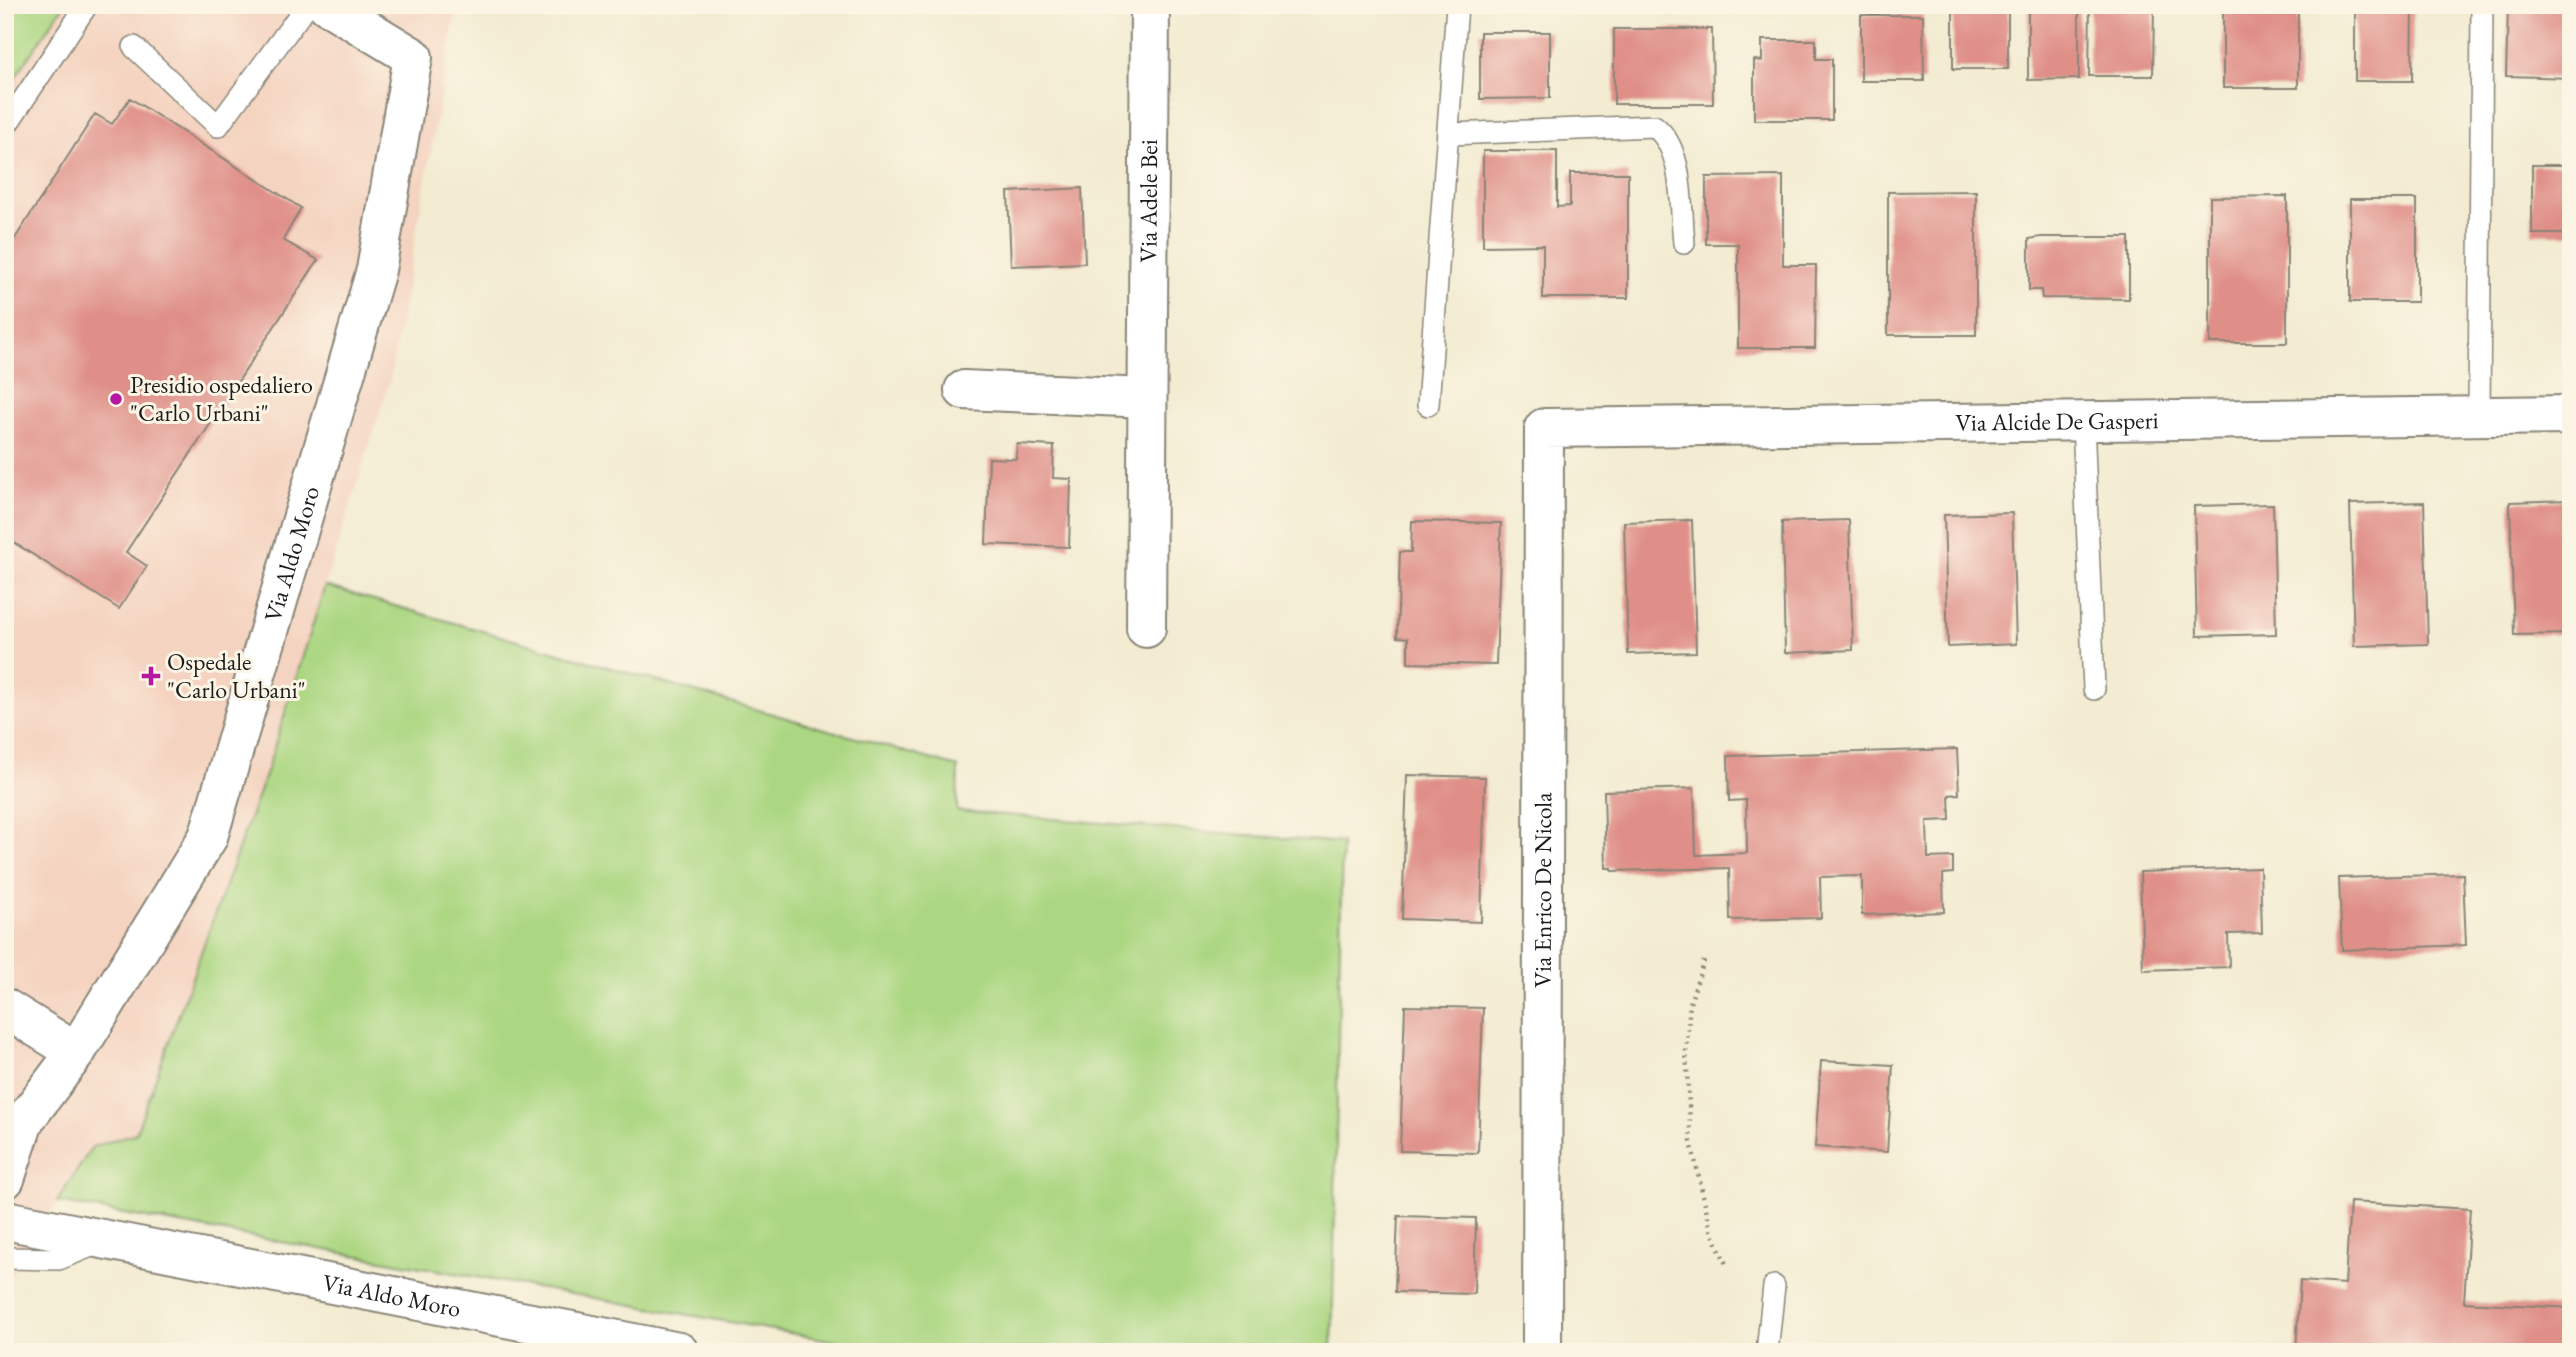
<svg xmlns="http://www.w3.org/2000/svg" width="2576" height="1357" font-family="'EB Garamond',serif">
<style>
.built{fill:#f4d3c0}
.green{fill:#acd782;stroke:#647a4f;stroke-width:2}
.building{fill:#df8f88}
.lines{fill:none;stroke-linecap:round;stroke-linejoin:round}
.lane-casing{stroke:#888477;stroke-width:24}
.street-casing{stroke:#888477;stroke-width:42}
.secondary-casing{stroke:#888477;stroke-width:42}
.path{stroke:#888477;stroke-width:4.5;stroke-dasharray:2 5;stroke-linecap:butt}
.lane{stroke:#fff;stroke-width:21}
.street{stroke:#fff;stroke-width:38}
.secondary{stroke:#fff;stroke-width:38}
.poi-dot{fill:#b5179e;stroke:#fcf5e5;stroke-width:2.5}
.labels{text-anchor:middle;stroke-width:6;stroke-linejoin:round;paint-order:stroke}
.street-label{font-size:24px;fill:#1c1c1c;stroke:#fcf5e5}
.poi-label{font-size:24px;fill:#1c1c1c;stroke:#fcf5e5;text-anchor:start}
</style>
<rect width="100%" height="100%" fill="#fcf5e5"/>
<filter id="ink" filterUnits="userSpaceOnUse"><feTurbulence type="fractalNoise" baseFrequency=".0143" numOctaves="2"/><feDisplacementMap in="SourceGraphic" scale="14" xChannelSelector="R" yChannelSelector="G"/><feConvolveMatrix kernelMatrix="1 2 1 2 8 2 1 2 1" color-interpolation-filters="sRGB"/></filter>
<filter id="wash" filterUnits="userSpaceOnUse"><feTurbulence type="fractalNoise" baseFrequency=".00686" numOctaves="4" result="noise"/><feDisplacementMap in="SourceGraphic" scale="28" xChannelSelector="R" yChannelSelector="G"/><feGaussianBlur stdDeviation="1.57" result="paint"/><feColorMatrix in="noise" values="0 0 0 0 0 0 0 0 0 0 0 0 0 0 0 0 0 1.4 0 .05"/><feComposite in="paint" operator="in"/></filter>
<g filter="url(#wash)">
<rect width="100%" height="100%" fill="#f3ecd2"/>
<path class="built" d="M5,5H457L390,380L268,767L136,1134L92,1147L5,1285Z"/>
<path class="green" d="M5,5H64L5,92Z
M325,586L958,767L957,811L1342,843L1332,1352H896L57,1202L92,1147L136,1133L268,767Z"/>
<g id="blocks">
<path class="building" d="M2028,5H2079V79L2028,80Z
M2090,5H2154L2153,76H2089Z
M2355,5H2413L2412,81H2355Z
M2508,5H2571V78L2506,76Z
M2223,8H2298V88H2223Z
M1953,10H2008V69H1953Z
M1861,15H1923L1924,81H1861Z
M1614,29H1712L1713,104H1614Z
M1480,32H1550V98L1480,99Z
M1762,40H1816V59H1832V120H1754V60L1762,61Z
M130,98L301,208L283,240L318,260L126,552L147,566L119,609L5,537V254L95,114L112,124Z
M1483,151H1557V207L1570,206V173H1628V298H1543V245L1483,246Z
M2532,165H2571V234H2532Z
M1783,176V265H1816L1815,348H1738V244H1706V177Z
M1082,188L1085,263L1011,266L1008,192Z
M1976,191V335H1888V192Z
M2287,196V343H2210V197Z
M2350,199H2417V302H2350Z
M2041,237H2129V299L2042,298L2041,290H2029V239Z
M1017,444L1054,446L1053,478L1071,479L1069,547L986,544L989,458L1016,459Z
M2571,500V634L2514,635L2510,502Z
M2424,502L2428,644L2354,646L2350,504Z
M2273,504L2276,634L2197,636L2194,506Z
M2012,513L2016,644L1948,647L1944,515Z
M1692,520L1696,652L1628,654L1624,522Z
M1849,520L1853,650L1785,653L1782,522Z
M1412,521L1501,523L1496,665L1408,663V638L1397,637L1400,552H1411Z
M1957,749L1959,794L1949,795L1950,820L1927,821L1928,858L1953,857V873L1943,874L1944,912L1862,915V876L1820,877L1821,918L1730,920L1729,868L1612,871V868H1606L1604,791L1694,788L1696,855L1747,853L1746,800L1729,801L1728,756Z
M1407,775L1485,777L1481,922L1402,919Z
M2260,868L2262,933L2228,934L2229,967L2143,970L2140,872Z
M2463,874L2466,945L2342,950L2339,878Z
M1405,1006L1483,1008L1478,1153L1400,1151Z
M1821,1061L1893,1065L1887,1152L1815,1147Z
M2350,1202L2470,1209L2464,1302L2571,1308V1352H2296L2300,1281L2345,1284Z
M1398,1216L1476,1218L1474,1294L1395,1292Z"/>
</g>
</g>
<g filter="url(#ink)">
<use href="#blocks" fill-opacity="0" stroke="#888477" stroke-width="2"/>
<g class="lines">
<g class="lane-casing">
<path id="lane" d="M134,47L218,126L307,5
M5,127L87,5
M1450,134L1654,126C1685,149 1680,208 1684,243
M1428,405L1457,5
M2479,416L2482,5
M2083,421L2094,689
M5,1258L59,1259L101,1242
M1767,1352L1774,1286"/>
</g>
<g class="street-casing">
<g id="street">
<path d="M964,390L1147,398"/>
<path id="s1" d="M1146,628L1150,5"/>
<path d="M5,1008L76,1052"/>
<path id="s2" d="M1542,1352L1544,428L2571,415"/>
</g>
</g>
<g class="secondary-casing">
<g id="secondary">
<path id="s3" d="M5,1179L24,1121L76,1052L208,837L376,270L413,57L327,5"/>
<path id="s4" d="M5,1220L679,1352"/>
</g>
</g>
<path class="path" d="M1704,961L1690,1003L1686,1052L1691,1142L1711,1230L1726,1264"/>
<use href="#lane" class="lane"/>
<use href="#street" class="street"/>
<use href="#secondary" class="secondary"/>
</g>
</g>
<g class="poi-dot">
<circle cx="116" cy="399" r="7"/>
<path d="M147.5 665.5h7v7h7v7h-7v7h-7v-7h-7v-7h7z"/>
</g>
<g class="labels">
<g class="street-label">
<text dy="8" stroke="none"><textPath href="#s1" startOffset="427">Via Adele Bei</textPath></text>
<text dy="8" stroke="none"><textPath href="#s2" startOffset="1437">Via Alcide De Gasperi</textPath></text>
<text dy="8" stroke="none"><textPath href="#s3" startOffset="695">Via Aldo Moro</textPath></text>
<text dy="8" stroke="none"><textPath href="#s2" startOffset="462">Via Enrico De Nicola</textPath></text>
<text dy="8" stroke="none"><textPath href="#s4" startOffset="394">Via Aldo Moro</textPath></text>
</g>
<g class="poi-label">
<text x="130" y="393">Presidio ospedaliero<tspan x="130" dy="28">"Carlo Urbani"</tspan></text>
<text x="167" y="670">Ospedale<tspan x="167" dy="28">"Carlo Urbani"</tspan></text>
</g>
</g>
<rect width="2576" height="1357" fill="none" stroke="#fcf5e5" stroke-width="28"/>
</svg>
